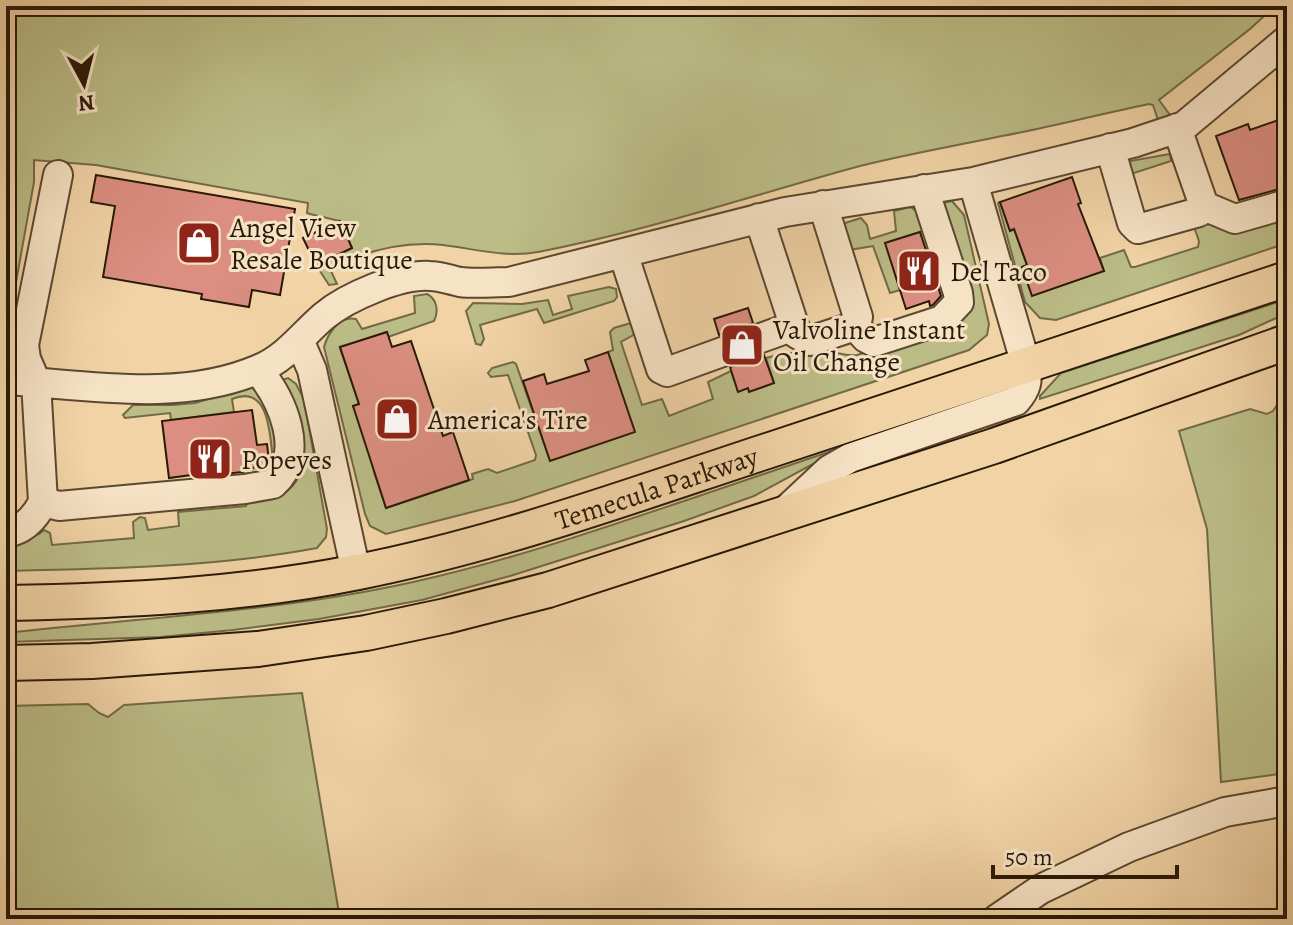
<svg xmlns="http://www.w3.org/2000/svg" width="1293" height="925" font-family="Alegreya,serif">
<style>
.green{fill:#bbbc86;stroke:#726a47;stroke-width:2}
.building{fill:#db8e81;stroke:#291908;stroke-width:2}
.lines{fill:none;stroke-linecap:round;stroke-linejoin:round}
.minor-casing{stroke:#5b4830;stroke-width:32}
.major-casing{stroke:#291908;stroke-width:38}
.minor{stroke:#f6e2c5;stroke-width:28}
.major{stroke:#f1d3a6;stroke-width:34}
.labels{text-anchor:middle;stroke-width:6;stroke-linejoin:round;paint-order:stroke}
.poi-label{font-size:28px;fill:#291908;stroke:#f6e2c5;text-anchor:start}
.street-label{font-size:28px;fill:#291908;stroke:#f6e2c5}
</style>
<rect width="100%" height="100%" fill="#f1d3a6"/>
<filter id="stains"><feTurbulence type="fractalNoise" baseFrequency=".0025" numOctaves="4"/><feColorMatrix values="0 0 0 0 .2 0 0 0 0 .09 0 0 0 0 .02 0 0 0 .5 -.17"/></filter>
<radialGradient id="worn" r=".72"><stop offset=".6" stop-color="#630" stop-opacity="0"/><stop offset="1" stop-color="#630" stop-opacity=".3"/></radialGradient>
<path class="green" d="M6,6H1275L1250,29L1159,100L1170,115L1158,120L1153,105L1149,104C1100,114 1051,127 1002,136C954,146 907,154 860,166C753,195 647,231 538,252C505,258 476,249 443,245C404,241 366,251 332,267L331,271L337,284L329,285L316,265L352,248L340,221L310,214L307,213L308,203L96,165L34,160V182L6,338Z
M1170,154L1171,161L1131,174L1130,161Z
M952,201L964,215L989,324L987,335L969,350L515,501L386,534L370,526L365,514L324,347C328,333 340,315 356,319L362,329L415,313L414,296L427,294C437,299 439,311 434,321L388,337L386,332L340,348L359,404L353,406L380,470L374,472L386,508L473,479L472,474L488,469L497,473L535,460L536,455L508,375L491,377L488,373L492,368L513,362L516,364L550,460L634,432L608,352L613,350L610,332L614,328L631,323L637,333L621,342L642,405L662,399L669,416L713,399L708,382L731,371L738,391L748,388L750,391L774,383L766,358C780,354 790,352 804,353C811,354 818,351 824,351C836,351 844,357 857,355L946,327L943,203Z
M1000,202L1010,230L1014,229L1027,265L1022,267L1032,295L1104,271L1100,258L1124,250L1131,267H1135L1198,247L1199,241L1194,227L1197,223L1226,226L1287,212V243L1056,320L1040,318L1025,302L998,203Z
M910,207L920,213L926,230L886,243L900,290L890,293L873,246L849,250L842,224L861,218L867,225L870,239L896,231L894,211Z
M609,287L616,289L617,297L614,301L544,323L537,309L480,325L484,339L481,345L476,344L466,311L473,303L522,304L548,300L553,315L572,309L568,296Z
M1287,299V313L1239,335L1040,399V396L1061,373Z
M288,378L296,384L304,399L327,529L326,537L317,548C215,567 109,569 6,571V539L39,534L44,530L50,533L52,545L134,538L133,522L140,517L145,518L148,530L179,526L178,512L246,506L247,503C332,495 296,437 279,381Z
M243,388H254L262,392L279,430L275,471L244,479L242,469L269,466V462L273,461C270,437 270,383 232,399L234,412L171,420L170,413L125,418L123,415L133,405H173L195,403Z
M1005,392L824,458L754,496L684,521L510,576L422,600L319,619L233,630L161,637L6,642V633C142,617 279,612 413,582C509,561 603,528 696,497C799,462 902,427 1005,392Z
M1287,396V773L1221,782L1207,529L1179,431L1250,409L1267,414L1273,411L1281,399Z
M302,693L340,919H6V706L88,704L99,713L108,717L124,705Z"/>
<path class="building" d="M1287,117V187L1239,200L1216,136L1248,124L1250,130Z
M96,175L295,209L280,295L252,290L249,307L201,299L202,294L103,277L115,206L91,202Z
M1072,177L1081,203L1078,204L1104,271L1032,296L1022,267L1027,265L1014,229L1010,231L1000,202Z
M340,221L352,248L316,265L303,238Z
M920,232L941,296L933,305L930,306L929,301L906,309L885,243Z
M748,308L753,323L719,335L714,319Z
M387,332L392,347L411,341L443,436L453,432L469,480L386,508L353,406L359,404L340,347Z
M608,352L635,432L550,461L523,381L544,374L547,384L589,371L585,360Z
M764,355L774,383L749,392L748,388L738,392L730,367Z
M252,410L257,445L267,444L269,461L265,466L242,469L243,472L214,475L213,472L169,478L162,421Z"/>
<g class="lines">
<g class="minor-casing">
<path id="minor" d="M1110,148L1132,223L1138,229L1199,212L1204,206L1177,128
M1204,206L1235,219L1287,204
M759,218L797,334L810,341L855,326L858,317L823,205
M623,253L661,369L667,372L794,326
M855,326L866,338L874,342L942,320L959,302L958,293L924,189
M300,342L312,370L356,572
M6,380C88,385 180,403 259,369C286,358 302,335 324,316C347,297 400,274 430,276C440,276 450,280 460,282C476,284 493,282 509,282L785,212L973,182L1133,143L1184,126L1287,40
M43,502L59,506L245,489L273,484C307,454 282,399 258,370
M783,513L829,470L850,458L1016,401C1027,388 1028,382 1026,365L973,182
M6,533C24,530 35,518 43,502L36,382L26,359L24,345L58,175
M997,919L1041,889L1129,847L1225,812L1287,801"/>
</g>
<g class="major-casing">
<g id="major">
<path id="s1" d="M6,603C123,601 243,595 358,572C495,545 628,497 761,453C936,395 1112,337 1287,279"/>
<path d="M6,663L92,661L258,649L366,633L446,616L548,590L994,446L1287,342"/>
</g>
</g>
<use href="#minor" class="minor"/>
<use href="#major" class="major"/>
</g>
<defs>
<g id="shop-square" transform="scale(2.3)"><rect x="-9" y="-9" width="18" height="18" rx="4" fill="#8f2418" stroke="#f6e2c5"/><path d="M-5-2.5h2.3a2.7 3.5 0 0 1 5.4 0H5L5.5 6h-11ZM-1.5-2.5h3a1.5 2.3 0 0 0-3 0Z" fill="#fff"/></g>
<g id="restaurant-square" transform="scale(2.3)"><rect x="-9" y="-9" width="18" height="18" rx="4" fill="#8f2418" stroke="#f6e2c5"/><path d="M-5-6h1v4h1v-4h1v4h1v-4h1v5L-1.5 .5V6h-2V.5L-5-1ZM5-6V6H3V1.5H1.5Q1.5-4 5-6Z" fill="#fff"/></g>
</defs>
<g fill-rule="evenodd">
<use href="#shop-square" x="199" y="243"/>
<use href="#restaurant-square" x="919" y="271"/>
<use href="#shop-square" x="742" y="345"/>
<use href="#shop-square" x="397" y="419"/>
<use href="#restaurant-square" x="210" y="459"/>
</g>
<g class="labels">
<g class="poi-label">
<text x="230" y="237">Angel View<tspan x="230" dy="32">Resale Boutique</tspan></text>
<text x="950" y="281">Del Taco</text>
<text x="773" y="339">Valvoline Instant<tspan x="773" dy="32">Oil Change</tspan></text>
<text x="428" y="429">America's Tire</text>
<text x="241" y="469">Popeyes</text>
</g>
<g class="street-label">
<text dy="10" stroke="none"><textPath href="#s1" startOffset="664">Temecula Parkway</textPath></text>
</g>
</g>
<rect width="1293" height="925" fill="none" stroke="#f1d3a6" stroke-width="32"/>
<rect x="8" y="8" width="1277" height="909" fill="none" stroke="#291908" stroke-width="4"/>
<rect x="16" y="16" width="1261" height="893" fill="none" stroke="#291908" stroke-width="2"/>
<g transform="translate(84 84) rotate(173)" stroke="#f6e2c5" stroke-width="6" paint-order="stroke">
<path d="M0-6L14 30L0 20L-14 30Z" fill="#291908"/>
<text y="-12" font-size="22" font-weight="bold" text-anchor="middle" fill="#291908">N</text>
</g>
<path d="M993 865v12h184v-12" fill="none" stroke="#291908" stroke-width="4"/>
<text x="1005" y="865" font-size="24" fill="#291908" stroke="#f6e2c5" stroke-width="6" paint-order="stroke">50 m</text>
<rect width="100%" height="100%" filter="url(#stains)"/>
<rect width="100%" height="100%" fill="url(#worn)"/>
</svg>
